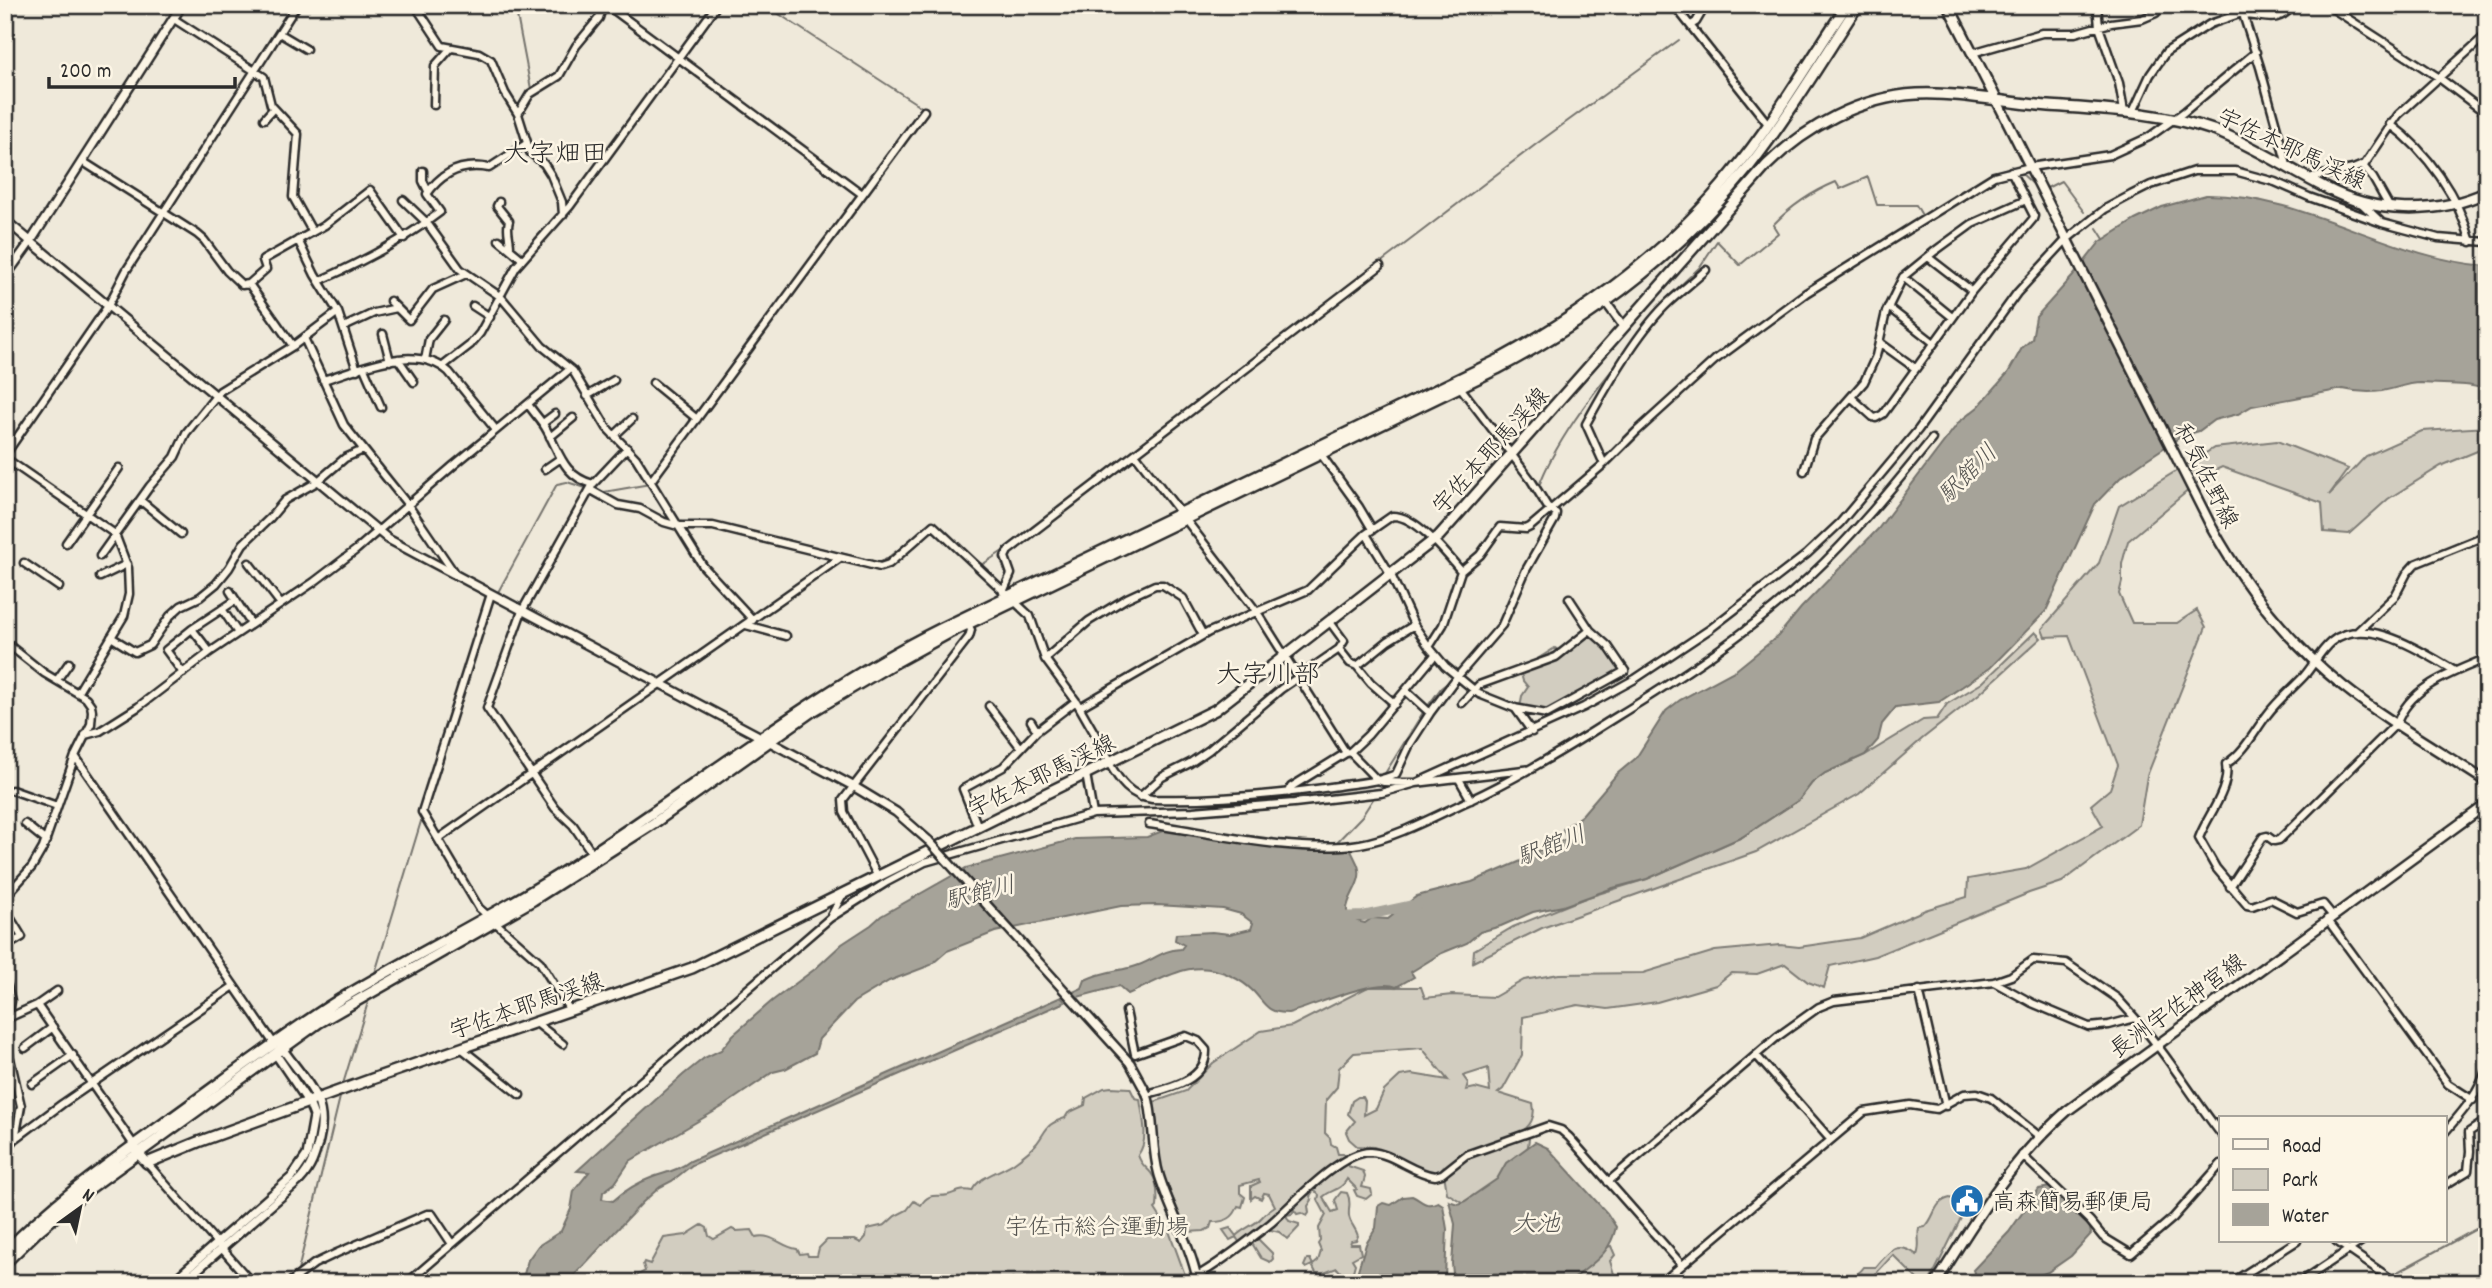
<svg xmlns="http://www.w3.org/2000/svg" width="2492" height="1288" font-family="Dekko,'Klee One',sans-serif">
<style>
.green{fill:#d2cdc0;stroke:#7e7c76;stroke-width:2;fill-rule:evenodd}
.water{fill:#a6a399;stroke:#75736d;stroke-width:2}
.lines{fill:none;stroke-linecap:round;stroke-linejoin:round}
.stream{stroke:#75736d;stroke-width:2}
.river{stroke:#a6a399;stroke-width:10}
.minor-casing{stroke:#2b2b2b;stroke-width:11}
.tertiary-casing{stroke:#2b2b2b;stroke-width:12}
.secondary-casing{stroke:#2b2b2b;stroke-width:13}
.primary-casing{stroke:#2b2b2b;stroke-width:14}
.minor{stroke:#fcf5e5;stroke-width:6}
.tertiary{stroke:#fcf5e5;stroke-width:7}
.secondary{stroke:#fcf5e5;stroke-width:8}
.primary{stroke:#fcf5e5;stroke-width:9}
.tertiary-bridge-casing{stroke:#2b2b2b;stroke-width:12;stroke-linecap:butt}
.tertiary-bridge{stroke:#fcf5e5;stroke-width:7}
.labels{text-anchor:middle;stroke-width:5;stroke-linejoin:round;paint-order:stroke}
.street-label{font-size:23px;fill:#2b2b2b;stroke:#fcf5e5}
.poi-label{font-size:23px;fill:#2b2b2b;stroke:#fcf5e5;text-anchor:start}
.park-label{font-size:23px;fill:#555450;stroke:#fcf5e5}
.water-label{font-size:24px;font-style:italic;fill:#565552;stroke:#fcf5e5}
.quarter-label{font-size:26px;fill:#2b2b2b;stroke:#fcf5e5}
</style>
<rect width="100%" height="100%" fill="#efe9da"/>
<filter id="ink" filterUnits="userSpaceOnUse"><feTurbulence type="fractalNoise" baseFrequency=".0143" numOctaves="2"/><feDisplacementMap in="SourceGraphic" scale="14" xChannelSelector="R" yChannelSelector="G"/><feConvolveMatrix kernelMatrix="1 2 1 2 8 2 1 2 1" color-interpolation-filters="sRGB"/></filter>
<g filter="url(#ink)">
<path class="green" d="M2487,427V447L2441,466L2388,499L2349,534L2324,532L2322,503L2222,467L2209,473L2128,541L2122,564V582L2119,594L2132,623H2177L2197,610L2206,627L2147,776L2139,825L2062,882L2029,893L1875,956L1830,966L1824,988L1808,982L1785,964L1757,974L1731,973L1716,985L1657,1002L1608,1009L1578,1005L1523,1017L1522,1055L1503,1089L1498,1093L1533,1104C1536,1118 1530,1126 1520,1133L1529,1139L1527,1153L1519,1162L1467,1205L1447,1193L1443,1167L1439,1172H1430L1374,1147L1357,1146L1349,1139L1346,1132L1355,1121L1348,1114L1352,1101L1358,1097H1363L1365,1101L1364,1115L1376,1109L1384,1091L1400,1076L1412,1074L1448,1080L1422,1048L1354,1053L1339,1068L1337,1087L1326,1100L1325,1133L1330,1138L1331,1144L1336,1147L1338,1154H1343L1348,1162V1166L1363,1171L1365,1177L1362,1187L1371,1189L1372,1194L1366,1199L1357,1196L1354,1190L1357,1189L1347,1179C1341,1191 1331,1189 1323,1197L1332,1212L1338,1210L1335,1200L1341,1192L1347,1193C1352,1202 1348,1207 1349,1216C1350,1224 1356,1228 1358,1236L1356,1240L1351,1241L1350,1244H1359L1361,1254L1352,1259L1355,1264L1352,1275L1342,1274L1337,1268L1324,1273H1316L1312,1265L1306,1268L1304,1266L1307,1259H1310L1313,1265L1318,1261L1321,1251L1318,1244L1320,1241L1319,1228L1326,1215L1318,1200L1319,1195L1314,1190L1310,1196L1312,1200L1308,1206L1309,1213L1307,1216L1301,1213L1297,1214L1294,1210L1292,1214L1286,1215L1289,1221L1299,1224V1227L1288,1239L1279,1232L1267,1229L1257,1238L1272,1253L1273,1259L1270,1262L1261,1258L1250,1240L1241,1245L1236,1237L1230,1240L1223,1230L1230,1228L1236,1236C1244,1228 1255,1225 1261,1218C1266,1213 1268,1210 1275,1206L1269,1194L1264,1193L1261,1199L1255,1196L1251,1199V1186L1260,1182L1259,1180L1240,1185V1193L1245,1197L1242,1207L1238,1206C1234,1218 1226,1222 1212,1222L1210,1228L1204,1231L1187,1232L1163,1175L1157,1151L1154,1102L1186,1091L1213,1063L1261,1031L1292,1026L1368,987H1421L1425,998L1452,995L1494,997L1524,980L1559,974L1643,973L1715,951L1780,945L1799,947L1860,938L1925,910L1967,897L1968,879L2026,869L2103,826L2091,805L2110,789L2118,765L2069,636L2045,637L2042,629L2099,563L2119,506L2214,448L2277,441L2348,469L2329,495L2366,456L2422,431ZM1488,1068L1490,1092L1475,1088L1466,1090L1468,1083L1463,1076Z
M2035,632L2041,638L1979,694L1922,739L1859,794L1756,852L1542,928L1473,962L1474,950L1513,927L1585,898L1647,879L1742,837L1799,800L1812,783L1825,773L1865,755L1923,720L1937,719L1947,704L1982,683Z
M1589,633L1600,640L1622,671L1548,712L1520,707L1522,696L1528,687L1523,681L1520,670L1555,648L1560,651Z
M1111,1087L1130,1088L1135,1098L1140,1099C1142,1116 1150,1139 1138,1155C1142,1167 1145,1165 1151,1173C1158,1182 1158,1196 1157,1207L1155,1209L1169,1231L1188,1283H1021L1014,1279L1016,1283H890L893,1277L884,1283H633L638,1275L645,1271L643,1264L644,1262L650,1264L664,1238L686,1235L702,1225L707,1228L709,1236L714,1239L732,1229L736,1231L752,1230L756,1237C773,1233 781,1247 797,1249L800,1254L807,1253L808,1256H817L819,1248L827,1240H855L861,1243L866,1237L867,1229L885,1225L895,1216L907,1210L914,1201L921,1205C930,1191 936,1198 948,1195C958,1192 961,1189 972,1191C979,1175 1004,1171 1016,1161C1023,1156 1031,1150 1037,1143C1048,1128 1046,1124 1065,1118L1068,1113L1085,1105L1086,1098L1104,1088Z
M1950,1198L1959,1203L1963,1214L1929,1283H1921L1893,1255L1869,1281L1862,1274L1855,1283H1838L1830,1278L1829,1274C1844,1275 1854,1281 1864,1267H1876C1889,1251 1897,1240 1917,1255C1921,1246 1917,1237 1919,1228L1925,1227C1936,1216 1933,1202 1950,1198Z
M1611,1246L1615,1255L1610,1261L1614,1274L1608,1283H1563L1607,1247Z"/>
<path class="water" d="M2206,195C2304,194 2389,258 2487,266V388C2479,389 2473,385 2465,385C2450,384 2435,384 2421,383C2407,383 2395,389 2382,391C2369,393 2356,392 2343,389L2252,406L2238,414L2214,420L2199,431L2182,436L2147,459L2120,478L2095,504L2046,611L1990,668L1939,702L1896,707L1882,724L1878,740L1865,755L1825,773L1812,783L1799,800L1742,837L1647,879L1613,888L1563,906L1533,912L1501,926L1480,932L1467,943L1442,953L1411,972L1414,977L1396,987C1377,977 1312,1007 1288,1013C1267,1013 1266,1005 1254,992C1247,985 1240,980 1231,976C1191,956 1165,979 1128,994L1119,986L1078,997L1073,992L1082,988L1085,980C1101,972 1117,971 1133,967C1150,963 1163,949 1181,949L1184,945L1175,940L1176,934L1212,932L1230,934L1251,929L1253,923L1241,914L1223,909L1157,905L1121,906L995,932L947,951L931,965L889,981L854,1002L819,1039L815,1053L785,1069L773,1072L722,1107L630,1161L615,1183L603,1192L602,1199L613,1201C625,1190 637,1183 653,1177C667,1172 679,1170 690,1161C814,1107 938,1052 1061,997L1065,1002L692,1165L672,1181L660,1187L643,1202L567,1283H505L510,1278L524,1274L528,1260L538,1246L561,1231L571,1209L574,1191L589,1172L577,1171L683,1075L704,1058L721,1050L733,1035L772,1001L815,969L842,944L871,925L881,916L966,868L1075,839L1147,837L1165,830L1273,847L1351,850C1354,859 1361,866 1359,877C1356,895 1330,916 1365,923L1372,918L1388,919L1417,896L1472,882L1521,861L1545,847L1567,839L1563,829L1582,815L1617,774L1636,758L1666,711L1680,700L1736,670L1778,636L1801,608L1878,529L1959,422L1978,407L2008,373L2022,348L2032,339L2036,317L2073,276L2100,242L2135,220L2162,207Z
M1535,1142L1548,1148L1607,1213L1616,1227C1609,1257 1591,1263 1569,1283H1454L1452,1264L1455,1224L1449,1201L1458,1204L1465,1201L1497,1179L1506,1163Z
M2050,1187L2089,1224L2091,1234L2071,1256L2048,1272L2040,1275L2019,1276L2008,1283H1978L1973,1270L2009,1232L2039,1189Z
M1412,1196C1423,1201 1425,1208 1438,1202L1443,1205L1447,1229L1445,1278L1442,1282L1354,1283L1366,1244L1376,1228L1378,1206L1383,1203L1391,1205L1403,1197Z"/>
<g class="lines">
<path class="stream" d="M515,5L531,89
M765,5L923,108
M1996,172L2008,168L2017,169
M2021,173L2035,186
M2045,189L2061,181L2084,212
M2097,228L2104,239
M1380,263L1539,142L1679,40
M1644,326L1663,302L1699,268L1717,241L1740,265L1778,233L1773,225C1792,205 1812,192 1836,182L1840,189L1868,177L1877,205H1916L1923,217
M655,481L923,117
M1539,486C1553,447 1592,393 1619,362
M598,491L609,496
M604,492L650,484
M659,516L673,521
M679,522H711L881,563L931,524
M978,563L983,564L1006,549
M497,594L557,484L567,482L586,488
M484,626L494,599
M1427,707L1441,688L1451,680
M1384,775L1424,711
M1334,845L1362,816L1375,796
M375,973L422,818
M343,1084L369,999
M297,1275L341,1093
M2392,1275L2487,1223"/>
<path class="river" d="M1338,917L1363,916L1418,904"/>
<g class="minor-casing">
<path id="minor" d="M415,5L442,46L479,53L491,60L505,93L518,114L530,152L544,164L551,175L562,202L563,215
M607,5L862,194
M1674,5L1768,124
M2097,5L2099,27L2119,83L2124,111
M2240,5L2260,67L2287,165
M2327,5L2438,77L2487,114
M2243,15C2266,15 2275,26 2294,5
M174,19L264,77L271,105L298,134L293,197L312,231
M1691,25L1696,22L1706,5
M279,33L306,49
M1972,53L2042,33H2075L2111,23L2142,19L2156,13
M434,105L435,66L450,49
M2133,112L2150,75L2166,52L2210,24L2242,13
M518,114L530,94L559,76L576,46L599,18L603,5
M264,119L273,109
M2390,124C2428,152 2458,196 2471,242
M82,161L197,234L204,240L227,271L242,285L249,284L293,346
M2363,166L2373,178L2390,208
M423,171V181L428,191
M2308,178L2353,169L2365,164L2398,115L2487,34
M403,200L427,223L460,269L501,297L542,346L573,371L607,428L636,458L703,566L753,620
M499,202L497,206L509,221C506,229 510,238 510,247
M2362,204L2382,223L2438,238L2487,242
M298,240L315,275L338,312L357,370
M499,240L522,259
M1928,257L1972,291
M1903,277L1952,317
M319,281C362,262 403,241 440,212L427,194C442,172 463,163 489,168L526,144
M249,284L266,269L263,260L325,225L370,190L404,238
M390,301L409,320L433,289L466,274
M473,306L490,317
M1888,307L1934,343
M344,327L374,313L397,308
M383,334L390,361
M304,338L344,425L408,505L455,574
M1879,342L1915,368
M398,359L414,382
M425,360L429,339L444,320
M443,366L470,345L480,333L516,267L570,206L717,5
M364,368L381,407
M323,380C360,369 415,342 449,372L496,430
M653,383L697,419
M587,396L614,380
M1852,398L1873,417L1876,418L1883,414L1972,291L2033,219L2034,216L2011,171
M528,404C533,412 540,419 545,427C559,450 562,476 593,484
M543,423L555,414
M614,436L632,419
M550,437L573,418
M1320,453L1359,507L1372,529
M1135,454L1257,612L1346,753L1350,752L1377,780L1384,782L1416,783L1584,707L1635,679L1710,629L1807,554L1840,523L1918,430L2017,293L2066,240L2105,209L2131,195L2151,185L2194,171H2235L2275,182L2309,197L2382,223
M5,455L108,306L126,271L297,5
M5,458L115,534L128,568L129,594L124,616L78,692
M1604,464L1586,424C1606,387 1639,330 1669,302C1681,291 1694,281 1706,270
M545,469L561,458
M1804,471L1814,439L1864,382L1876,356L1886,312L1903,277L1935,251L1972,224L2026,200
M651,481L924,111
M591,490L618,505L640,509L664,522L678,526H713L880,567L889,564L933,525L1030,616L1045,659L1076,701L1111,762
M140,500L181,534
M1366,534L1391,575L1414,625L1429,647L1445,666L1479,694L1514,708L1547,714L1625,671L1608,646L1590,630L1569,598
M66,543L119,468
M100,556L150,486L175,457L186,433L220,391L293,346L338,312
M24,563L59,587
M249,563L280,603
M1461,571L1480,555L1500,527L1526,529L1530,527L1604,464L1637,431L1715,360L1806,293L1994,176L2030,167L2110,155L2149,137L2184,112L2256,52
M100,577L127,564
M230,591L251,624
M1003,592L1011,574L1005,557L1008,551L1380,266
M491,594L422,812L479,908L540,962L569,1009
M222,609L238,633
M746,625L786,636
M192,629L210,652
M2357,632L2395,596L2407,573L2415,564L2487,535
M111,637L135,652L150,645L170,616L181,606L200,597L216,584L229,568L243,544L270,518L285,500L317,482L345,458L363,450
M5,642L44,673L86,698L91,705L92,711L91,724L75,756L43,848L32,867L5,897
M1339,649L1350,663L1357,666L1388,641L1414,625
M1045,659L1089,621L1127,598L1155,585H1163L1183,598L1203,635
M1357,666L1371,683L1395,704
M183,673L166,650L192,629L236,600
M57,680L69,663
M1406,691L1430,713
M1462,703L1479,685L1556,657L1590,630
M989,706L1021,748
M1080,707L1209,632L1308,590L1366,534L1392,516C1416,515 1447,554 1461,571L1443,625L1429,647
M1515,708L1532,732
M1031,721L1037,731
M85,735L100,731L138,707L210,652L314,582L356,550L454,465L570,369
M1350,752L1368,735L1435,655
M75,756L275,1045
M1109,763C1120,782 1130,796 1152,799C1214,801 1276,795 1338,786C1357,783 1379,782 1396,774L1410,744L1430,713L1457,677L1502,625L1526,570L1555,519L1556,513L1547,506L1531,480L1460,387
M1086,774L1093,814
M1459,779L1471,800
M12,790L57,806
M1289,793L1291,787L1346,753
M1140,797L1162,777L1190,763L1209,750L1281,689L1339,649L1344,641L1330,622
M25,824L46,841
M1149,824C1212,833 1296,854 1360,844C1395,838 1435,816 1468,801C1518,778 1564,750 1611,720C1680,678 1750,632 1809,577C1854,535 1893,487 1932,439
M978,827L963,789L1003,767L1037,731L1076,701
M438,839L840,558
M592,853L573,825L555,808L487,708L522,611L593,484L627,448
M877,875L844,812L843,800L969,637L971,630L967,622
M2230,887L2263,837L2267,836L2274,841L2279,840L2397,723C2411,685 2453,673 2487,658
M5,909L22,937L5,947
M2332,915L2323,904L2297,912L2271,899L2252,906L2247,905L2216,868L2199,838C2208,814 2230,791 2226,764C2244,753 2254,732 2267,715C2278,700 2291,690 2304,676C2313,666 2320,651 2331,642C2366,613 2424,653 2455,671
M831,916L844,892
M2327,919L2448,1084L2473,1100
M5,978L11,1001L6,1027V1041L21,1106L15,1139
M1994,982L2032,1003L2089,1027L2109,1025L2135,1018C2167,1054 2191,1095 2221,1134
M1919,990L1946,1106
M37,1005L134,1145
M1126,1011L1135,1054L1186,1036L1198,1041L1206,1050C1207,1080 1170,1088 1147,1094
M8,1018L37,1005L57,991
M535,1022L563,1044
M25,1048L53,1027
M461,1048L520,1095
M1756,1055L1830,1139
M32,1084L73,1055
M2445,1132C2463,1111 2479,1094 2487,1067
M5,1151L15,1139L62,1104L234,986
M2022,1155L2090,1221L2103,1237L2131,1254L2173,1218L2221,1164
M147,1163L252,1283
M1608,1182L1777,1037L1819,1007L1834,1001L1994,982L2011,976L2033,960L2066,963L2117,998L2135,1018
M2445,1185L2468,1171L2470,1151L2469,1132L2487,1120
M2336,1241L2397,1283
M1197,1276C1222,1262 1248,1241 1271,1223C1293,1204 1340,1152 1370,1152C1393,1153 1412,1173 1435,1176L1442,1174L1466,1155L1548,1126L1561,1130L1569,1137L1682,1265
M289,1283L314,1264L337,1253L427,1214H432L452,1244
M407,1283L830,918L887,882L925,862L1093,814L1193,811L1294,803L1381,793L1416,783L1532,769
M1661,1283L1864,1112L1910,1105L1937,1109L1964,1094L1977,1093L1991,1098L2039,1136
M2231,1283L2297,1241
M2299,1283L2362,1241"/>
</g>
<g class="tertiary-casing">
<path id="tertiary" d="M5,220L388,539L853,786L896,812L929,841
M5,277L31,241L182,5
M1604,300L1624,327
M1147,1094C1155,1120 1151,1148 1159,1175C1170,1211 1191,1245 1198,1283
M171,1283L292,1177L307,1155L314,1116L309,1103L277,1056L278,1051
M182,1283L300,1180C311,1168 315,1156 319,1140C329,1100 306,1082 284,1051L279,1050"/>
</g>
<g class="secondary-casing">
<path id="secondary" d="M1997,101L2211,526C2245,588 2288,642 2343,686C2388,722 2439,750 2487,782
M1936,1283C1976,1219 2010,1161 2067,1111L2487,804"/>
</g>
<g class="primary-casing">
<path id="primary" d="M1948,5L1997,101
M134,1145L137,1152L147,1163L198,1142L372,1079L692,968L1215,710L1439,536L1767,165C1807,126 1861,97 1917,94C1961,92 2006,103 2049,106C2105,110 2162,112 2216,131C2254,146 2287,168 2324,187C2374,214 2435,216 2487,192
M5,1252C52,1203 109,1163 163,1124C222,1082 278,1038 339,1000C412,956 488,919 560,874C688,794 805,696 940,629L1500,359C1587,311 1669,252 1732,173C1775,121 1809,61 1847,5
M5,1263L39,1230L89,1189L318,1023L533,900L654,823L811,712L889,666L949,633L1497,369C1594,318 1679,254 1748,168C1788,117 1822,60 1858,5"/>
</g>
<use href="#minor" class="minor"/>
<use href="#tertiary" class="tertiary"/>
<use href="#secondary" class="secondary"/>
<use href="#primary" class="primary"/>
<g class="tertiary-bridge-casing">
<path id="tertiary-bridge" d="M929,841L1130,1063L1147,1094"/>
</g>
<use href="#tertiary-bridge" class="tertiary-bridge"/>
</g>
</g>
<defs>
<g id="civic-disc" transform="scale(1.75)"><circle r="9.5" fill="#1f6fb2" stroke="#fcf5e5"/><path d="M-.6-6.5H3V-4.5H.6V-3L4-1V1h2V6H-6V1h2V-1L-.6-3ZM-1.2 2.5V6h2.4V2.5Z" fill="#fff"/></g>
</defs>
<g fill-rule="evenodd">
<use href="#civic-disc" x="1967" y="1201"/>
</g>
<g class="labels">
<g class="street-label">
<text transform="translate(2292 148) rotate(25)" y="8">宇佐本耶馬渓線</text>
<text transform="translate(1490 450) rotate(-48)" y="8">宇佐本耶馬渓線</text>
<text transform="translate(2207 475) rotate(63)" y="8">和気佐野線</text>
<text transform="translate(1041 775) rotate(-26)" y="8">宇佐本耶馬渓線</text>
<text transform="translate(526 1005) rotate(-19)" y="8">宇佐本耶馬渓線</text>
<text transform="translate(2177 1005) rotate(-36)" y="8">長洲宇佐神宮線</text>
</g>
<g class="poi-label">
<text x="1992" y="1209">高森簡易郵便局</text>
</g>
<g class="park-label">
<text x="1097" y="1234">宇佐市総合運動場</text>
</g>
<g class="water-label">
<text transform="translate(1967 473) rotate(-45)" y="8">駅館川</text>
<text transform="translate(1551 845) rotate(-21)" y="8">駅館川</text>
<text transform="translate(980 892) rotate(-14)" y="8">駅館川</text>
<text x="1536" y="1231">大池</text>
</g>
<g class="quarter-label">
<text x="555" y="161">大字畑田</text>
<text x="1268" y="682">大字川部</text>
</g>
</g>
<rect width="2492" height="1288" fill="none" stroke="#fcf5e5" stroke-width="28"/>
<rect x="14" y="14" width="2464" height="1260" fill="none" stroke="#2b2b2b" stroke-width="2.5" filter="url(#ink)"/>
<rect x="2219" y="1116" width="228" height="126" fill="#fcf5e5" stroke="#a8a49b" stroke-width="2"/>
<rect x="2233" y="1139" width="35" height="10" fill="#fcf5e5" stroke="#a8a49b" stroke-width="2"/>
<text x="2282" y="1152" font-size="21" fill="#2b2b2b">Road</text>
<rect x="2233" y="1169" width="35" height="21" fill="#d2cdc0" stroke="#a8a49b" stroke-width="2"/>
<text x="2282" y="1186" font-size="21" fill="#2b2b2b">Park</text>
<rect x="2233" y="1204" width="35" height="21" fill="#a6a399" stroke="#a8a49b" stroke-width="2"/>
<text x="2282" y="1222" font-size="21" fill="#2b2b2b">Water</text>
<g transform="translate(80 1208) rotate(33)" stroke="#fcf5e5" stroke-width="5" paint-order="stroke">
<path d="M0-5L12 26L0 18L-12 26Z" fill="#2b2b2b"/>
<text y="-10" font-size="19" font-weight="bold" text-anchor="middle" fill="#2b2b2b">N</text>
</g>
<path d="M49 77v10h186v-10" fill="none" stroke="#2b2b2b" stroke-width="3.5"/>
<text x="60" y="77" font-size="21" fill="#2b2b2b" stroke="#fcf5e5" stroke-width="5" paint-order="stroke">200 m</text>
</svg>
